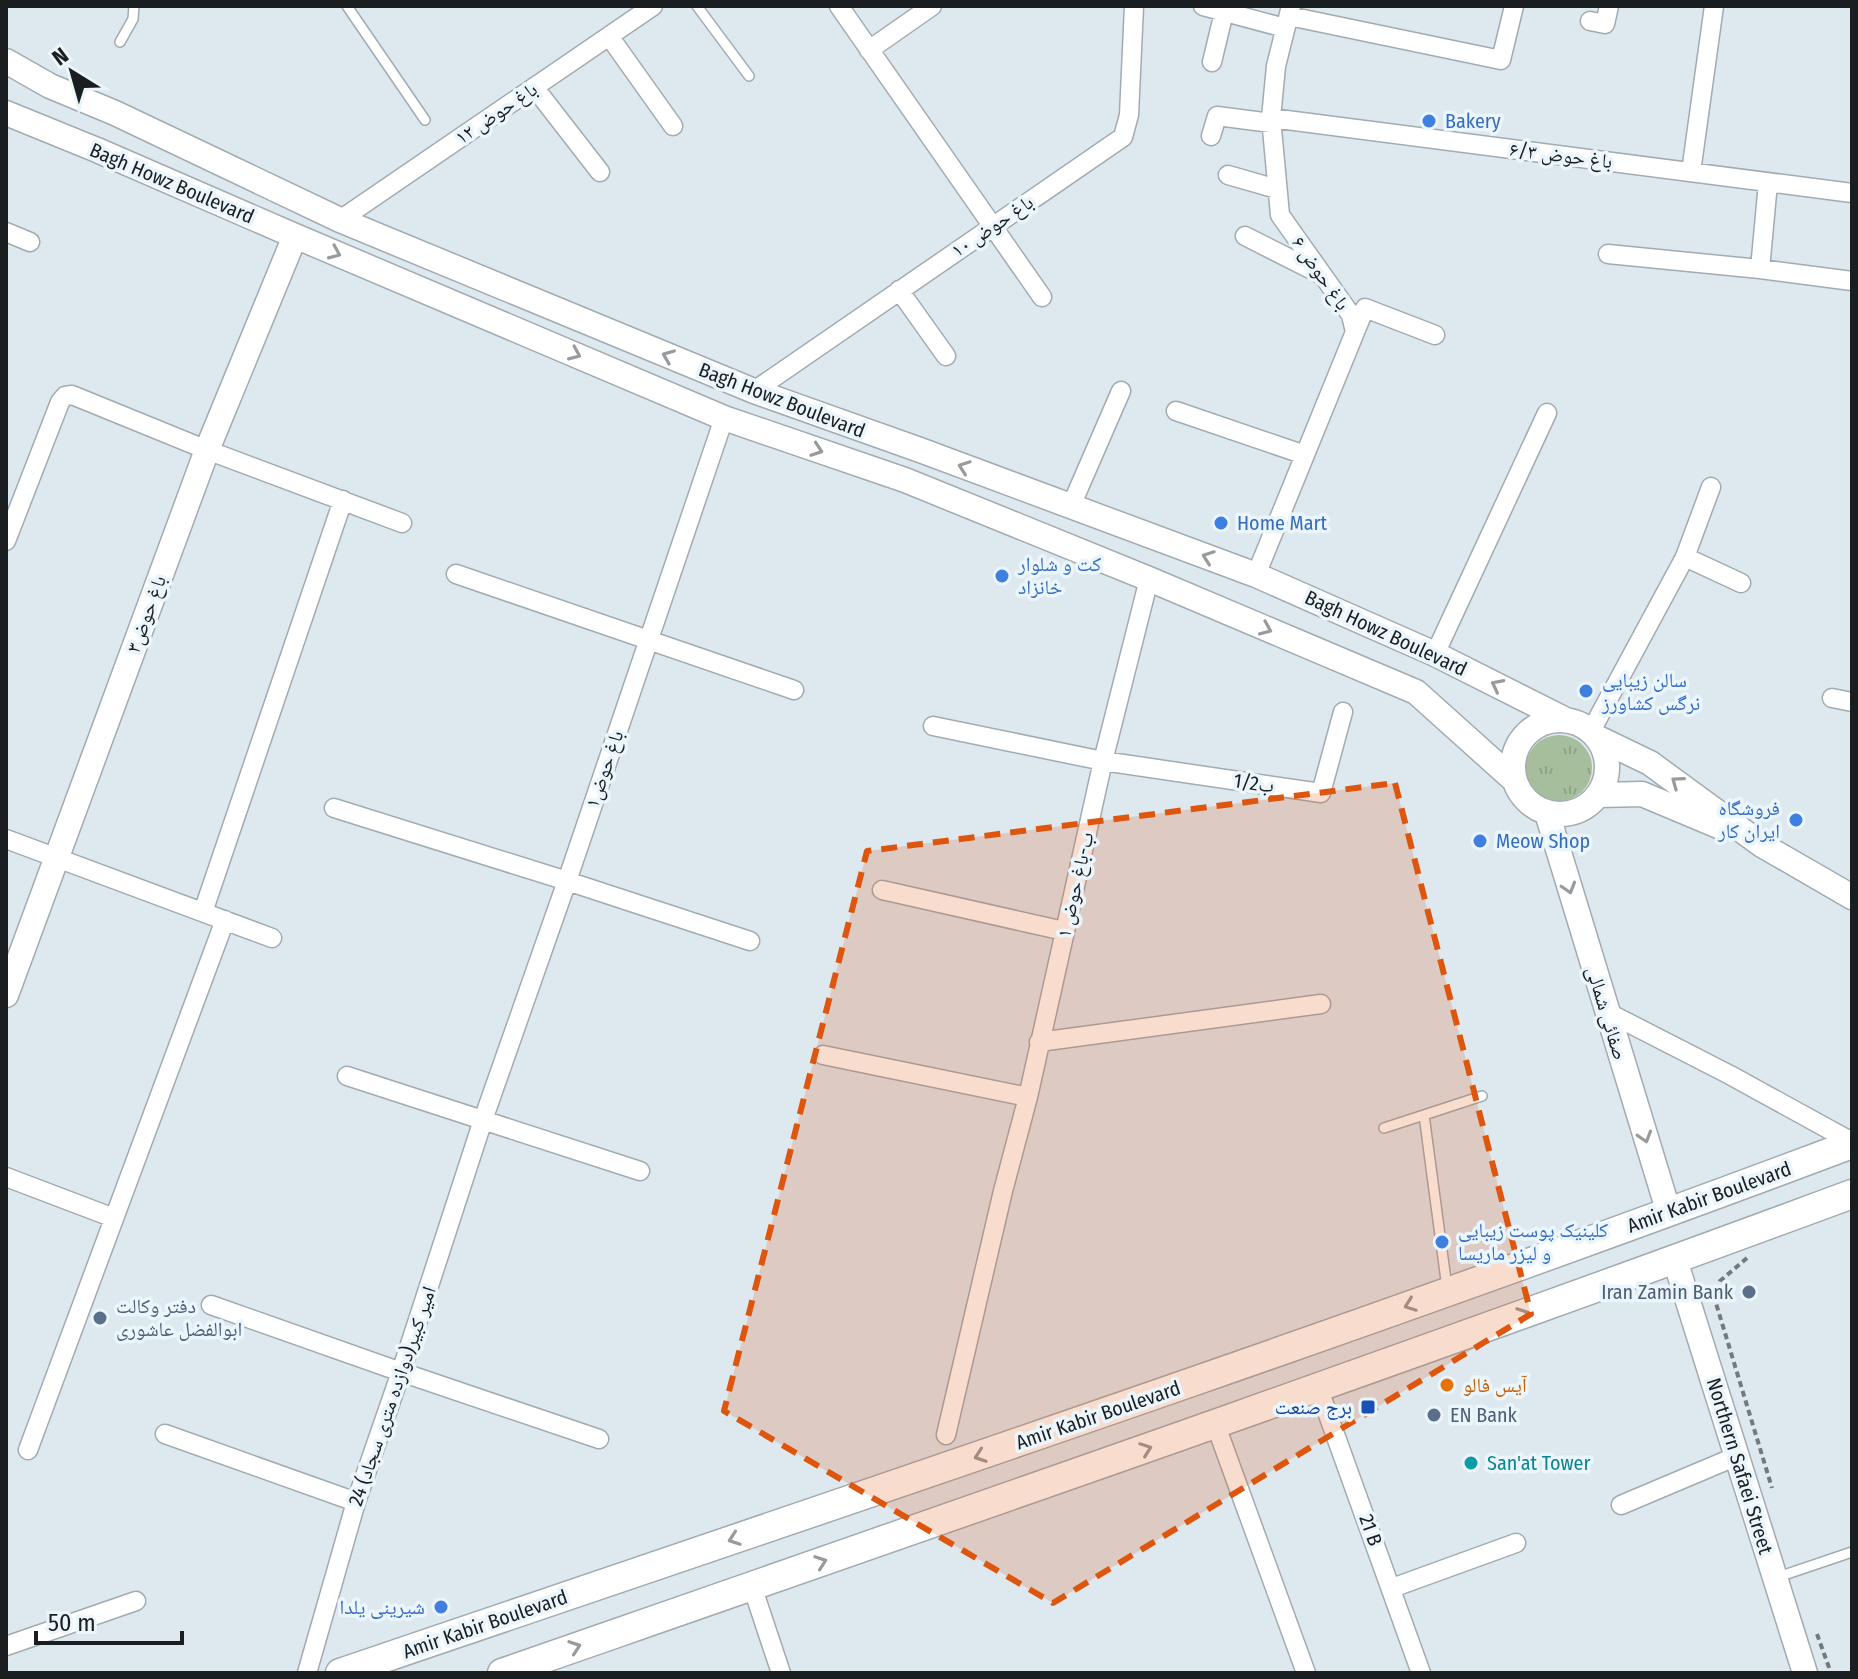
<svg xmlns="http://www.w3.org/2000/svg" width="1858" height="1679" font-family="'Fira Sans Condensed','Noto Naskh Arabic',sans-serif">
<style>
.grass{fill:url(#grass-tufts)}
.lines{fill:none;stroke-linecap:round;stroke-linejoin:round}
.lane-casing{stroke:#a2abb2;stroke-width:12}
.street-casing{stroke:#a2abb2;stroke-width:21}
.secondary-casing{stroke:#a2abb2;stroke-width:27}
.primary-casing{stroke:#a2abb2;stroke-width:31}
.path{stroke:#737a7e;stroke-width:4;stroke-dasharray:6 4;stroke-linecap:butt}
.lane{stroke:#fff;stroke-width:9}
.street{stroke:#fff;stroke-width:18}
.secondary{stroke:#fff;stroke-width:24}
.primary{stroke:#fff;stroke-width:28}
.oneway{stroke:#989a9b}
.marked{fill:#de560d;fill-opacity:0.2;stroke:#de560d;stroke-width:6;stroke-dasharray:16 10;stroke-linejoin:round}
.shop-dot{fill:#3f7fe0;stroke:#ebf5fc;stroke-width:3}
.service-dot{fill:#5c6f8a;stroke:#ebf5fc;stroke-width:3}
.food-dot{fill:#e8710a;stroke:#ebf5fc;stroke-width:3}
.transit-dot{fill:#1a4fb4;stroke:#ebf5fc;stroke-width:3}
.culture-dot{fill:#0f9aa8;stroke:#ebf5fc;stroke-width:3}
.labels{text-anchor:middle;stroke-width:7;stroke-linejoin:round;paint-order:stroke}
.street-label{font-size:20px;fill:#1a1e20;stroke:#ebf5fc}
.shop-label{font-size:20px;fill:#366cbe;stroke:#ebf5fc;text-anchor:start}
.service-label{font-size:20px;fill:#4e5e75;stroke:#ebf5fc;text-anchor:start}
.food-label{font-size:20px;fill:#c56008;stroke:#ebf5fc;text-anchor:start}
.transit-label{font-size:20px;fill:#164399;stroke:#ebf5fc;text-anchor:end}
.culture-label{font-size:20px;fill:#0d838f;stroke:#ebf5fc;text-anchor:start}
</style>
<defs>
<pattern id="grass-tufts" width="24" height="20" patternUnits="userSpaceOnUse" patternTransform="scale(2)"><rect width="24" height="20" fill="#a7be9d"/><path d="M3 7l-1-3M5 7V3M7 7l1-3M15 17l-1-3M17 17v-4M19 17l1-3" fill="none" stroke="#8fa387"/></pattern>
</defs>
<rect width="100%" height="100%" fill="#dee8ef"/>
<path class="grass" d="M1526 768a33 33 0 1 1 66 0a33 33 0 1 1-66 0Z"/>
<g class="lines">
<g class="lane-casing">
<path id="lane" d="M347,6L425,120
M697,6L749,76
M120,42L133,19L134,6
M1384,1128L1424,1115
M1447,1288L1424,1115L1482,1096
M1778,1577L1852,1552"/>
</g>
<g class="street-casing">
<path id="street" d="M839,6L1042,297
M1203,6L1285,28
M1289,16L1501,60L1514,6
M1590,21L1605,24L1609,6
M609,36L673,126
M869,50L932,6
M1212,62L1224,12
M534,87L600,172
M1271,118L1852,193
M1211,136L1217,116L1271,123
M1691,172L1714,6
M1228,175L1277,189
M340,220L653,6
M6,232L30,242
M1245,236L1320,274
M1608,254L1760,269L1852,281
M1760,269L1768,183
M899,290L946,356
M1355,332L1365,308L1435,335
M754,391L1123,137L1129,115L1134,6
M1176,411L1305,455
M1071,506L1121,391
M6,541L60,402L65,396L72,395L207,450L402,523
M1685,557L1741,583
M456,574L794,690
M1256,575L1355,332L1351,315L1280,215L1271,118L1276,66L1291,6
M1435,654L1547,413
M1832,698L1852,702
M933,726L1103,761L1321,793L1343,712
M1591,731L1685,557L1711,487
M334,808L567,881L750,941
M6,839L272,938
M882,890L1064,931
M203,912L343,500
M1607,1012L1730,1075L1852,1142
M1039,1042L1321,1004
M823,1055L1028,1097
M347,1076L640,1171
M6,1177L114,1218
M211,1305L401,1372L599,1439
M1318,1387L1421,1673
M1215,1423L1306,1673
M165,1434L356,1502
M946,1435L1003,1191L1028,1097L1103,761L1149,579
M28,1450L225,920
M1621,1505L1737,1456
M752,1586L781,1673
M1392,1588L1516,1543
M6,1646L136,1601
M307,1673L356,1502L401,1372L483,1120L567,881L724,418"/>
</g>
<g class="secondary-casing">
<path id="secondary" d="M6,61L50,86L115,113L340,220L754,391L920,450L1256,575L1435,654L1566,720
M6,113L97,150L295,236L724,418L905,480L1149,579L1416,692L1514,780
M1513 767a47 47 0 1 1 94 0a47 47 0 1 1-94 0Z
M1598,738L1650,763L1762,845L1852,897
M1599,795L1642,794L1723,828
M1547,813L1669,1213
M6,995L207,450L295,236
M1675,1260L1805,1673"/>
</g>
<g class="primary-casing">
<path id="primary" d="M340,1673C846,1501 1352,1332 1852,1144
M502,1673C953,1516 1404,1360 1852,1194"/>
</g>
<path class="path" d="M1747,1258L1720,1281L1715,1300L1772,1488
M1817,1634L1831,1673"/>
<use href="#lane" class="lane"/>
<use href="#street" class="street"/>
<use href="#secondary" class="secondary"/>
<use href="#primary" class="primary"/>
</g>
<defs><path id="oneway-chevron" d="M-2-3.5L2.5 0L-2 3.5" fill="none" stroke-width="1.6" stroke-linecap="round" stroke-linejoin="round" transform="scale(2)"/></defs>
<g class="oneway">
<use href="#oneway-chevron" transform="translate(335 253) rotate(23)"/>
<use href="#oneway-chevron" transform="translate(575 354) rotate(23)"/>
<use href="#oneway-chevron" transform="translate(668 356) rotate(-158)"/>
<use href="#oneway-chevron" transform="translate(817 450) rotate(19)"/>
<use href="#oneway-chevron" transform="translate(964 467) rotate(-160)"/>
<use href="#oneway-chevron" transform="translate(1208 557) rotate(-160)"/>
<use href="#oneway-chevron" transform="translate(1266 629) rotate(23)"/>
<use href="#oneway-chevron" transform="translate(1497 685) rotate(-153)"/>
<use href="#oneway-chevron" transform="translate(1677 782) rotate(-144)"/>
<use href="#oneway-chevron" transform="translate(1569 888) rotate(73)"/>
<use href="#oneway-chevron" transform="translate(1645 1137) rotate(73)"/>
<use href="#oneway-chevron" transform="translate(1410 1305) rotate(160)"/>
<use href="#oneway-chevron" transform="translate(1523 1314) rotate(-20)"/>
<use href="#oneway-chevron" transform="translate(1146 1449) rotate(-20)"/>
<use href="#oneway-chevron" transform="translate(980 1456) rotate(161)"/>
<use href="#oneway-chevron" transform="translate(734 1539) rotate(161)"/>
<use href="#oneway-chevron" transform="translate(821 1562) rotate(-19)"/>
<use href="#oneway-chevron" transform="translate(575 1647) rotate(-19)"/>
</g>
<path class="marked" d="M1395,783L1531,1314L1053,1603L724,1411L867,851Z"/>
<g class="shop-dot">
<circle cx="1429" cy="121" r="8"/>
<circle cx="1221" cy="523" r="8"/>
<circle cx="1002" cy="576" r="8"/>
<circle cx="1586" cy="691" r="8"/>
<circle cx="1796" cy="820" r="8"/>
<circle cx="1480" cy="841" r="8"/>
<circle cx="1442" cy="1242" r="8"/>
<circle cx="441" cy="1607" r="8"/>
</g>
<g class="service-dot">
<circle cx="1749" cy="1292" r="8"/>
<circle cx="100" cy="1318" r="8"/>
<circle cx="1434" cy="1415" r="8"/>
</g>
<circle class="food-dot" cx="1447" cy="1385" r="8"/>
<rect class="transit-dot" x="1360" y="1399" width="16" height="16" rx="4"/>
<circle class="culture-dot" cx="1471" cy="1463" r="8"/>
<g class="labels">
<g class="street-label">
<text transform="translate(496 113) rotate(-34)" y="7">۱۲ باغ حوض</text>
<text transform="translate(1561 155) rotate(7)" y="7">۶/۳ باغ حوض</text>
<text transform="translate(172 183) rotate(23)" y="7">Bagh Howz Boulevard</text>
<text transform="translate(992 226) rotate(-34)" y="7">۱۰ باغ حوض</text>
<text transform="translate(1321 273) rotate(55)" y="7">۶ باغ حوض</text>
<text transform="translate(782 400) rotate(21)" y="7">Bagh Howz Boulevard</text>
<text transform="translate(146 614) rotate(-70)" y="7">باغ حوض۳</text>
<text transform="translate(1386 633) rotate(25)" y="7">Bagh Howz Boulevard</text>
<text transform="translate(604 769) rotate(-71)" y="7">باغ حوض۱</text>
<text transform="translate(1254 783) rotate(8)" y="7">1/2ب</text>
<text transform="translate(1075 885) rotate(-77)" y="7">۱ ب-باغ حوض</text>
<text transform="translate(1607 1013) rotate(73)" y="7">صفائی شمالی</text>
<text transform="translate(1709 1197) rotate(-20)" y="7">Amir Kabir Boulevard</text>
<text transform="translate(392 1396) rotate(-71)" y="7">24 امیر کبیر(دوازده متری سجاد)</text>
<text transform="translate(1098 1415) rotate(-19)" y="7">Amir Kabir Boulevard</text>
<text transform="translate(1740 1466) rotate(73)" y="7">Northern Safaei Street</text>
<text transform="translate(1371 1530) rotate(70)" y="7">21 B</text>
<text transform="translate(485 1624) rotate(-19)" y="7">Amir Kabir Boulevard</text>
</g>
<g class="shop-label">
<text x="1445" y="128">Bakery</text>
<text x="1237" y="530">Home Mart</text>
<text x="1018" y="571">کت و شلوار<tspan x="1018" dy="23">خانزاد</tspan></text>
<text x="1602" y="687">سالن زیبایی<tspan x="1602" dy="23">نرگس کشاورز</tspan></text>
<text x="1780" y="815" text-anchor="end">فروشگاه<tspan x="1780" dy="23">ایران کار</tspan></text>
<text x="1496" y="848">Meow Shop</text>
<text x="1458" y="1237">کلینیک پوست زیبایی<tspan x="1458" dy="23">و لیزر ماریسا</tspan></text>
<text x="425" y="1614" text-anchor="end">شیرینی یلدا</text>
</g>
<g class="service-label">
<text x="1733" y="1299" text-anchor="end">Iran Zamin Bank</text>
<text x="116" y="1313">دفتر وکالت<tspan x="116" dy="23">ابوالفضل عاشوری</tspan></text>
<text x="1450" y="1422">EN Bank</text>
</g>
<g class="food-label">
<text x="1463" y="1392">آیس فالو</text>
</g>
<g class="transit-label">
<text x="1352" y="1414">برج صنعت</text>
</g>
<g class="culture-label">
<text x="1487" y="1470">San'at Tower</text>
</g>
</g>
<rect width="1858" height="1679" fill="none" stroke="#1a1e20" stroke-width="16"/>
<g transform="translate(72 72) rotate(323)" stroke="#ebf5fc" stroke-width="6" paint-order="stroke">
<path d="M0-6L14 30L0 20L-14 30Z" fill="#1a1e20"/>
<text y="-12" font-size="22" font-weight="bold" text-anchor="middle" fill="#1a1e20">N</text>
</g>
<path d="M36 1631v12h146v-12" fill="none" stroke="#1a1e20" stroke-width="4"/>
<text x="48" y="1631" font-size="24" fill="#1a1e20" stroke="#ebf5fc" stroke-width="6" paint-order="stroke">50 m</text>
</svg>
